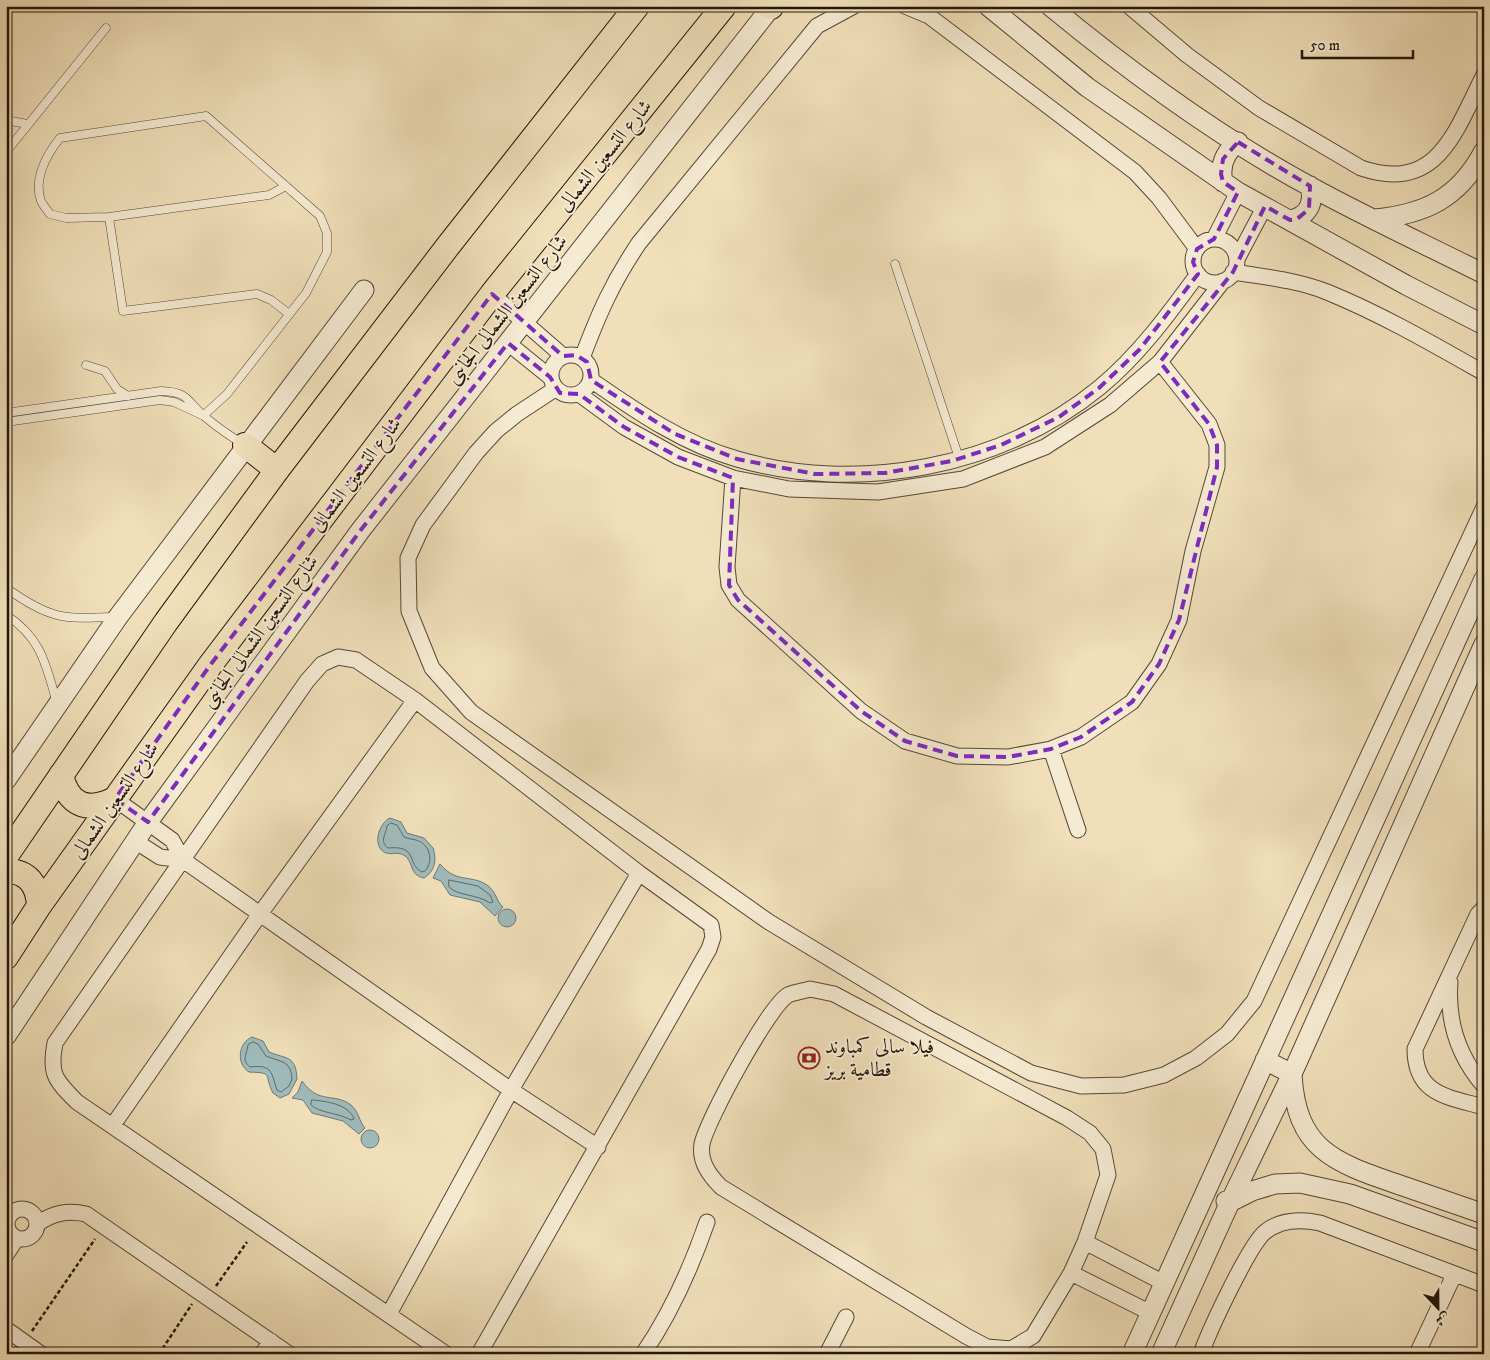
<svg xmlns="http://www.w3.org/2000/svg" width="1490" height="1360" font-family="'IM FELL DW Pica',Amiri,serif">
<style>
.water{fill:#9ebaba;stroke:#6d7874}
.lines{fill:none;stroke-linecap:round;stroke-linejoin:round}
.shore{stroke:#606862;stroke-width:1}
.service-casing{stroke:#564836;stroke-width:9}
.minor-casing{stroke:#564836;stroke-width:17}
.tertiary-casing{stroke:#564836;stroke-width:21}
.primary-casing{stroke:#23160a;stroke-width:26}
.path{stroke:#23160a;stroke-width:2.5;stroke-dasharray:4 2.5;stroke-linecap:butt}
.service{stroke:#f5ead2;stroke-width:8}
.minor{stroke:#f5ead2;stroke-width:15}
.tertiary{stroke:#f5ead2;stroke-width:19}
.primary{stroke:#f0dfb9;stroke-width:24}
.marked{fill:none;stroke:#7b2cbf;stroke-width:4;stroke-dasharray:10 6;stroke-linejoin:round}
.labels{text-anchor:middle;stroke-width:4;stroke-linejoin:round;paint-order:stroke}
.street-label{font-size:20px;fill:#23160a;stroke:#f5ead2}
.poi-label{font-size:20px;fill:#23160a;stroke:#f5ead2;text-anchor:start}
</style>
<rect width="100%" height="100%" fill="#f0dfb9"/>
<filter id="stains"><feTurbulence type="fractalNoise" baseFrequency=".004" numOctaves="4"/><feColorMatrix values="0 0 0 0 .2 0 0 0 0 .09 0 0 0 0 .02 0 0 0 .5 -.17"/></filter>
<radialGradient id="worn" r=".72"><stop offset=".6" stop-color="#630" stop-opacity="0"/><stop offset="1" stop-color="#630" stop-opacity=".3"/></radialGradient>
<path class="water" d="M390,818L401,822L407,833L424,838L433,848C437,860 435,871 424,878C409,875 414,863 405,856C398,851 393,855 386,853C371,847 379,823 390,818Z
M440,864C457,884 470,874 487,885C496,891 496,901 503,907L495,916L480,902L450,895L441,881L433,878Z
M498 918a9 9 0 1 1 18 0a9 9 0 1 1-18 0Z
M252,1037L263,1041L269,1052C286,1059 296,1055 297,1079L289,1094L280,1098L273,1093C263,1074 275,1073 249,1072C236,1064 238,1043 252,1037Z
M302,1081C319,1105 334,1092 351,1105C359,1112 359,1121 365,1128L359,1134L343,1121L312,1113L303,1100L292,1098L298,1092Z
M361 1139a9 9 0 1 1 18 0a9 9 0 1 1-18 0Z"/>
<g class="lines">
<path class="shore" d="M391,823L397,825L404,837C409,839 412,839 416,840C430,844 434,861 425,871L422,872C406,864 419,845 388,848C379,841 386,835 387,826Z
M449,880L478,886L490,895L493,902L490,903C477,894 457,896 449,887Z
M253,1042L258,1044L266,1056C280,1062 291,1060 292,1079L289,1086L281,1092L277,1090C271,1074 274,1064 250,1067C241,1060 247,1054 248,1045Z
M312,1100C325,1101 349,1104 354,1119L351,1120C339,1113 319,1113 311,1105Z"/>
<g class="service-casing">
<path id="service" d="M6,120L27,124
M6,152L106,28
M109,217L123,311L257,294L271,300L289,314
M895,264L959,458
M86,365L105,371L117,389L128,396
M6,378L7,377
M6,413L161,391C190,392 186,401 205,417C217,427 230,436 243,444
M204,415L227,394L306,293L327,252V233L320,216L206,116L60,138C47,154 33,179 41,201C43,205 47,210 50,214L66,218L109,217L269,195L286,186
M6,422L160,400L174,402L202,415
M6,588C52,620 62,619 116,617
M6,615C42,638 46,666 57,703"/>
</g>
<g class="minor-casing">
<path id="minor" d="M905,6L929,16L1135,172L1159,198L1197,249
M1129,6L1187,55L1259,108L1361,168C1438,194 1455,131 1484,75
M1214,239L1238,192
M1193 261a22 22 0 1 1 44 0a22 22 0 1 1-44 0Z
M1237,259L1265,206
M1233,272C1265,277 1297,280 1327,292C1381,314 1433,344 1484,373
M492,294L563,356
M508,343L550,377
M551 375a20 20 0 1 1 40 0a20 20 0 1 1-40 0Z
M582,358C599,313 612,283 639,243L817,26L854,6
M591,380C636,411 683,444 737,459C857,494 1001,468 1099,388C1138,356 1168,315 1198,274
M555,389L517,414L496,431L476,453L423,525L408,558L409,611L432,668L471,712L769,922L926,1017L1031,1073L1081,1086L1124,1085L1164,1075L1196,1058L1227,1034L1254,1001L1484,507
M579,394L624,427L678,457L733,478L789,489L878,492L963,479L1045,447L1110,405L1160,362L1223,281
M733,478L727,567L729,585L738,600L861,711L905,741L957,756L1008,757L1051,749L1081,737L1132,702L1159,664L1179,620L1193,551L1217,467V445L1209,424L1160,362
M1051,749L1078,830
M115,799L172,840L183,860L511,1090L598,1147
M135,841L160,857L183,860
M1484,908L1478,914L1415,1049C1415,1095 1448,1097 1484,1107
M1450,982C1447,1021 1458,1056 1484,1086
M810,989L834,994L1067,1118L1090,1133L1103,1149L1108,1175L1085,1242L1071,1273L1033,1336L1011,1349L987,1347L966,1336L721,1187C710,1176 699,1162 702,1144C707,1120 769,1006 788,995C794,992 804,991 810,989Z
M113,1125L260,914L415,700
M7 1224a15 15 0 1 1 30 0a15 15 0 1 1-30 0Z
M37,1224C53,1213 67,1210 86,1214L289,1354
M1085,1242L1164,1283
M6,1255L17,1238
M1071,1273L1151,1313
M389,1314L511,1090L639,873
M6,1329L41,1354
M262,1354L271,1341
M446,1354L77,1102C55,1080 49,1074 55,1043L307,681L322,664L338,657L356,660L415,700L639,873L711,925L713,937L709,949L479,1354
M643,1354C671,1313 691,1268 707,1222
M827,1354L846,1317
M1201,1354C1209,1331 1249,1245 1265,1232C1281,1219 1301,1219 1320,1223L1484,1285
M1417,1354L1454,1275"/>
</g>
<g class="tertiary-casing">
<path id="tertiary" d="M988,6L1087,87L1238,192L1406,285L1484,325
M1050,6C1130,72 1220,138 1311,187C1368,218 1426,245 1484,274
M1223,182C1219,165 1225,152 1238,142
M1375,219C1426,214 1459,198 1484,151
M1290,220C1307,217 1315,204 1310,186
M6,780L118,617L364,290
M6,1036L148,822L360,531L772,6
M1265,1060L1292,1074C1296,1149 1333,1162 1397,1184C1426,1194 1455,1204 1484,1214
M1226,1201L1230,1202L1252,1191L1275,1184L1300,1183L1350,1194L1484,1242
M1132,1354L1484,579
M1161,1354L1230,1202L1292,1074L1484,644"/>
</g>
<g class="primary-casing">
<path id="primary" d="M769,6L771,7
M245,445L277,470
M61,775C68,805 87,813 115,799
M6,856L166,622L277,470L448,246L637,6
M6,871C28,871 38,885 39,906
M6,957L39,906L211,664L492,294L724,6"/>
</g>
<path class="path" d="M216,1286L247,1242
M32,1331L95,1239
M159,1354L192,1304"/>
<use href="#service" class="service"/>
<use href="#minor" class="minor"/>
<use href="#tertiary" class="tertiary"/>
<use href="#primary" class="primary"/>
</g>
<path class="marked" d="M1238,142L1310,186L1309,209L1297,219L1290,220L1265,206L1233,272L1160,362L1209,424L1217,445V467L1179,620L1159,664L1132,702L1081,737L1051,749L1008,757L957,756L905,741L861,711L738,600L729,585L733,478L678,457L624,427L579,394L560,393L550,377L508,343L360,531L148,822L115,799L211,664L492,294L563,356L576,355L587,362L591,380L675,434L737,459L815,474L885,473L952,461L1001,445L1059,417L1099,388L1140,349L1198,274L1193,262L1197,249L1214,239L1238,192L1223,182L1221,174L1223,159Z"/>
<defs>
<g id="bank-ring" transform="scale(1.125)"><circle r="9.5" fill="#f5ead2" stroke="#8f2418" stroke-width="1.5"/><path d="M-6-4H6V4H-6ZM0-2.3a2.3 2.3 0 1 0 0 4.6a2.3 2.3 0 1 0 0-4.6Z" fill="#8f2418"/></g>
</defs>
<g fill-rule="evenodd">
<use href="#bank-ring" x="809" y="1058"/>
</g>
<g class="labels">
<g class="street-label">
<text transform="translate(604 155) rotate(-51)" y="7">شارع التسعين الشمالى</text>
<text transform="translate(506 309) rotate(-52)" y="7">شارع التسعين الشمالى الجانبى</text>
<text transform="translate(355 474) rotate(-53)" y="7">شارع التسعين الشمالى</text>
<text transform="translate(259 631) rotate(-54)" y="7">شارع التسعين الشمالى الجانبى</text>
<text transform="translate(114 800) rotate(-55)" y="7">شارع التسعين الشمالى</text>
</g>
<g class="poi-label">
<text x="825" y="1053">فيلا سالى كمباوند<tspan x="825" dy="23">قطامية بريز</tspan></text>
</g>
</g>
<rect width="1490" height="1360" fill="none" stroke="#f0dfb9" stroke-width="25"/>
<rect x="8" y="8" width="1475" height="1345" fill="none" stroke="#23160a" stroke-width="2.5"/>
<rect x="12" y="12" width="1465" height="1335" fill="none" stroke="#23160a"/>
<g transform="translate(1438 1308) rotate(158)" stroke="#f5ead2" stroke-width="4" paint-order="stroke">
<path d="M0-4L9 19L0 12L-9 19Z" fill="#23160a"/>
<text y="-8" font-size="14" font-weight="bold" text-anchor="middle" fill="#23160a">ش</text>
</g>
<path d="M1302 50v8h111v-8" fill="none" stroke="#23160a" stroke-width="2.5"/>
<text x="1310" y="50" font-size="15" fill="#23160a" stroke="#f5ead2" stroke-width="4" paint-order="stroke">50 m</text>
<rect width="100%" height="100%" filter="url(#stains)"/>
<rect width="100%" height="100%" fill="url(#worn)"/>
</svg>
